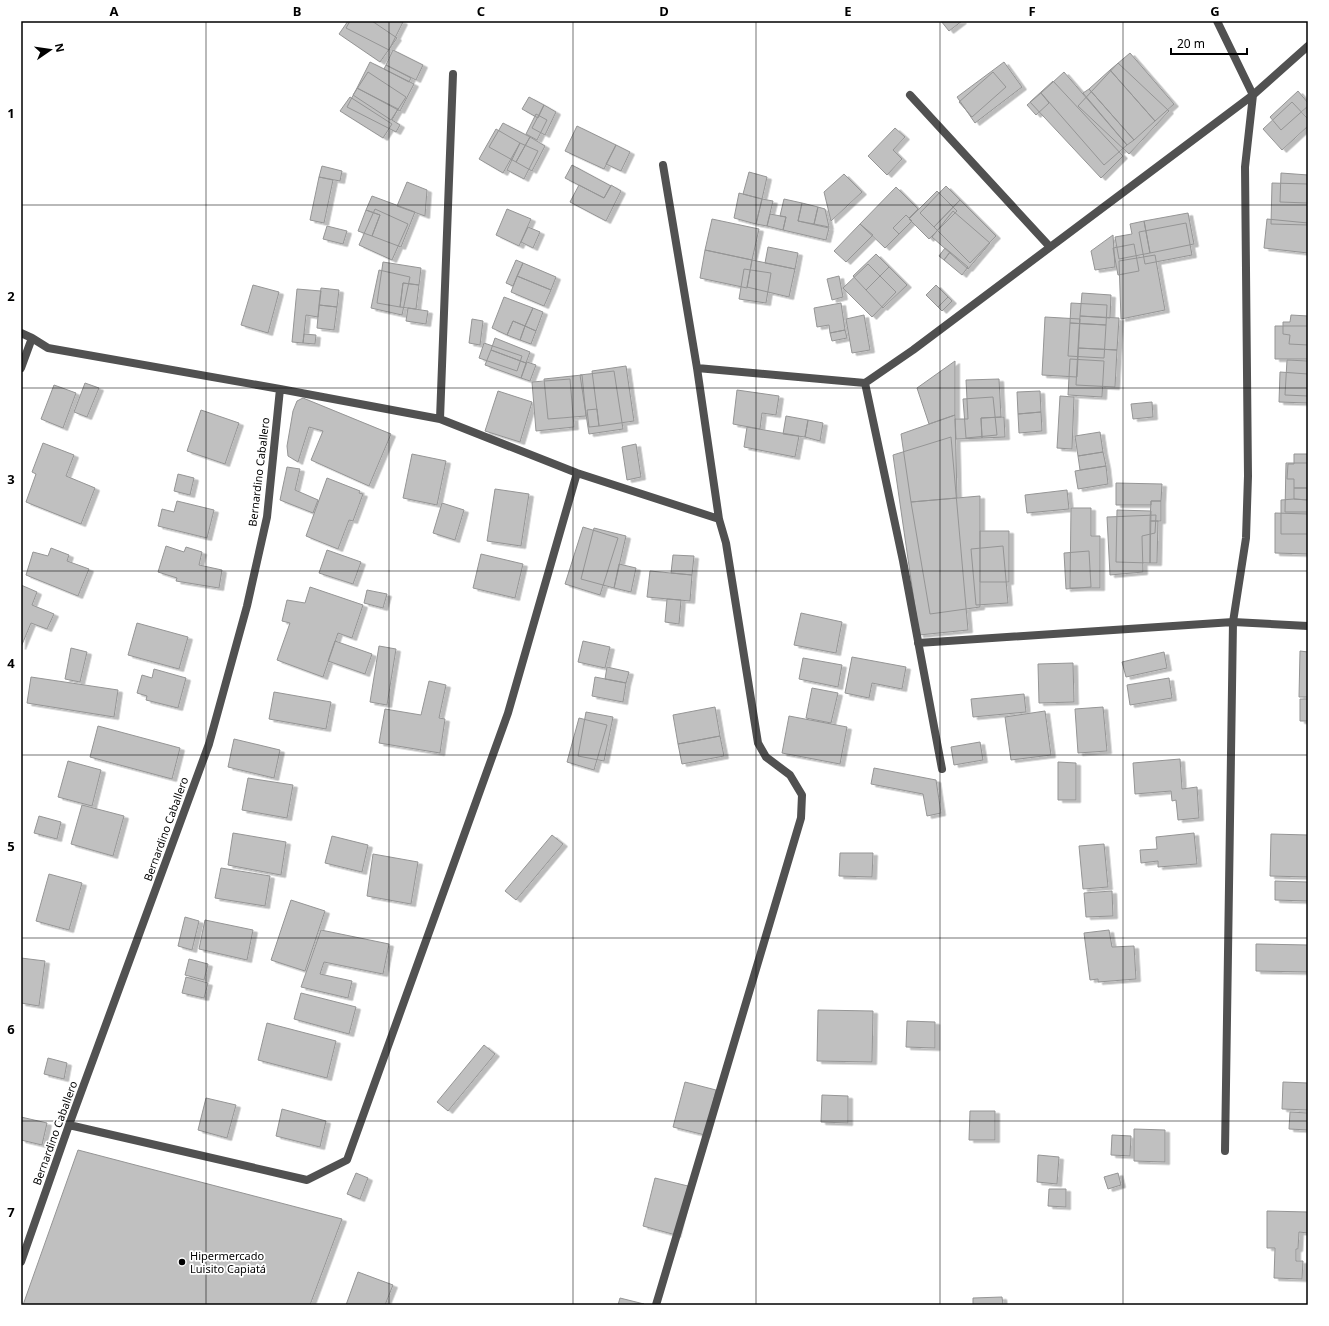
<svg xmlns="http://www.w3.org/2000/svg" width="1329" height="1326" font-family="'Noto Sans',sans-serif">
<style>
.building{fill:#c0c0c0;stroke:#959595;filter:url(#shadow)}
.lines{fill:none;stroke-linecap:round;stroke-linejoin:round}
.minor{stroke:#515151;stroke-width:8}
.grid{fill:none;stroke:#000;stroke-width:1;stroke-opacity:0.55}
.poi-dot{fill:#000;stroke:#fff;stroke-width:1.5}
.labels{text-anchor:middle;stroke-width:3.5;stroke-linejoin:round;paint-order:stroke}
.street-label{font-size:11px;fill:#000;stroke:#fff}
.poi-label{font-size:11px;fill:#000;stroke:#fff;text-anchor:start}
.neatline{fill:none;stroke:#000;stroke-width:1.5}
.grid-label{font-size:13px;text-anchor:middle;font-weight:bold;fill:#000}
</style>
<defs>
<filter id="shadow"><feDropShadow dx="4.5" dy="2.5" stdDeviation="0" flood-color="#0004"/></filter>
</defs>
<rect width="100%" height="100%" fill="#fff"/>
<path class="building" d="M348,21H372L397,38L380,62L339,34Z
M350,21H401L403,22L389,50L346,28Z
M941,21H962L949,31Z
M393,50L423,65L416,80L386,65Z
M1130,53L1174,104L1155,121L1110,70Z
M370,62L414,84L400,111L357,88Z
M1004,62L1022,87L975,123L957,97Z
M1118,63L1169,111L1129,154L1078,106Z
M386,65L411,78L409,82L384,69Z
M1110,70L1155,121L1134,140L1089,89Z
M368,72L406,97L391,120L353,95Z
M993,72L1006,87L972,117L959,102Z
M1064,72L1127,145L1104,165L1041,93Z
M1053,81L1123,156L1101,178L1030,102Z
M357,88L398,109L392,120L400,125L396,132L347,107Z
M1089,89L1134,140L1127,145L1083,93Z
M1298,91L1308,103V106L1281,130L1270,117Z
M1041,93L1049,103L1036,115L1027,105Z
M350,97L392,124L383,138L340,111Z
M529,97L544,105L538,118L522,109Z
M1292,102L1308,119V126L1282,150L1263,129Z
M544,105L556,112L545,135L532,128Z
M536,114L547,120L537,140L526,134Z
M503,123L530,137L516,162L489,147Z
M577,126L616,145L604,169L565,151Z
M895,128L905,137L893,150L902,159L887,175L868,156Z
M496,129L520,143L503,173L479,159Z
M530,137L545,146L532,171L516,162Z
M520,143L538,151L524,179L507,170Z
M616,145L630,152L621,171L606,164Z
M572,165L611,186L604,198L565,178Z
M322,166L342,171L340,181L319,177Z
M749,172L767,177L762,199L743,194Z
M1281,173L1308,175V203L1280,202Z
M844,174L862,192L831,221L824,192Z
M319,177L333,180L324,223L310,220Z
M407,182L427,190L425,216L397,206Z
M1272,183L1308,184V225L1271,224Z
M579,185L604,198L611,185L621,191L606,221L570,202Z
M946,186L960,200L934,227L920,213Z
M896,187L918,209L909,218L906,215L893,228L899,234L885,248L860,224Z
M937,191L957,211L929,239L909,219Z
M739,193L762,199L756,224L734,218Z
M372,196L415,212L401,247L372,236L380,215L366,210Z
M762,199L773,201L767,226L756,224Z
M784,199L802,203L798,221L829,228L826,240L783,230L786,217L780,216Z
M960,200L996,236L970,263L934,227Z
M802,203L818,207L814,224L798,221Z
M818,207L825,209L829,227L814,224Z
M375,209L408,224L392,260L359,245Z
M507,209L531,219L519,246L496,235Z
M366,210L380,215L372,236L358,231Z
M953,211L990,243L968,269L932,237Z
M1188,213L1194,244L1150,253L1144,221Z
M770,214L786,217L783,230L767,226Z
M906,215L912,221L899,234L893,228Z
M712,219L759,229L752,260L705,250Z
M1267,219L1308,223V253L1264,248Z
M1144,221L1150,253L1119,259L1115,237L1132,234L1130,224Z
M1186,223L1192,255L1145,264L1139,232Z
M860,224L873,235L846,262L834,251Z
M327,226L347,231L343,244L323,239Z
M528,227L540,232L533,248L521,242Z
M1113,235L1115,267L1095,270L1091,251Z
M1134,244L1139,271L1118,275L1113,248Z
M768,247L798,253L795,269L765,263Z
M945,248L950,252L944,260L939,256Z
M705,250L752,260L747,288L700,278Z
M950,252L968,267L962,275L944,260Z
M876,254L889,267L866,290L853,276Z
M1155,255L1165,310L1121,319L1119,261Z
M516,260L523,263L513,286L506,283Z
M752,260L795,269L789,297L747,287Z
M383,262L421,268L419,285L403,283L400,307L377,303Z
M523,263L556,277L551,290L517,276Z
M868,264L896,292L872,317L843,288Z
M889,267L907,285L883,308L866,290Z
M744,269L771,273L766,303L739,299Z
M379,270L410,277L402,315L371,308Z
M517,276L551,290L544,306L511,292Z
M839,276L843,297L832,300L827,279Z
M403,283L419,285L416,309L400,307Z
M253,285L279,292L268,333L241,325Z
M936,285L948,297L938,307L926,295Z
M321,288L339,290L337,307L319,305Z
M297,289L321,291L318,317L306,315L303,343L292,342Z
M1082,293L1111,295L1110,318L1080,316Z
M504,297L533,308L525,326L513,321L507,335L492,328Z
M948,297L952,301L942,311L938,307Z
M841,303L845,330L830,333L829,325L817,327L814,308Z
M1071,303L1107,305L1106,325L1070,323Z
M319,305L337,307L334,330L317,328Z
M408,308L428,311L426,324L406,321Z
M533,308L543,312L536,331L525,326Z
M864,315L870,350L852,353L846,319Z
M1291,315L1308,316V345L1289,344L1290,335L1283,334V322H1290Z
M1080,316L1119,318L1117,350L1078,348Z
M1045,317L1080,319L1077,377L1042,375Z
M472,319L483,321L480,345L469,343Z
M513,321L525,326L520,340L507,335Z
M1070,323L1106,325L1104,358L1068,356Z
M525,326L536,331L531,344L520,340Z
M1275,326H1308V359H1275Z
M845,330L847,338L832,341L830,333Z
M304,334L316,335L315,344L303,343Z
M495,338L530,352L526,363L491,350Z
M484,343L522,356L517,371L479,358Z
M1078,348L1117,350L1115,387L1076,385Z
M491,350L526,363L521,378L485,365Z
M1070,359L1104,361L1102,397L1068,395Z
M1287,360L1308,361V396L1285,395Z
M955,361V415L929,424L917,388Z
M527,362L536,365L530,381L521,378Z
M626,366L634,421L599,426L592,371Z
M614,371L623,429L589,434L580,375Z
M1280,372L1308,374V403L1279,402Z
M582,375L586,416L548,419L544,379Z
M570,379L574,427L536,431L532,382Z
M999,379L1001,417L981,418L982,438L956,439L955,419H968L966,380Z
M85,383L99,388L87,417L74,412Z
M54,385L76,393L63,428L41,419Z
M737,390L779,396L776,415L762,413L760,429L733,424Z
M498,391L532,402L520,442L485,431Z
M1040,391L1041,412L1018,414L1017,392Z
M1060,396L1074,397L1072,449L1057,448Z
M993,397L997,435L966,438L963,399Z
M303,398L391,434L369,486L311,460L323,431L309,427L298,462L288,456L287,446L293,411L297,401Z
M1152,402L1153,417L1133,419L1131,404Z
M597,409L599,426L589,427L587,410Z
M201,410L239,423L225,464L187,451Z
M1041,412L1042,431L1019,433L1018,414Z
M955,415L957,498L911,502L901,434Z
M786,416L808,420L805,437L783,434Z
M1004,417L1005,437L982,438L981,418Z
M808,420L823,423L820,441L805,437Z
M747,427L799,436L795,457L744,447Z
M1100,432L1103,452L1078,456L1075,436Z
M951,437L968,630L919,635L893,455Z
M43,443L74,455L66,476L95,488L81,524L26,502L36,474L32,472Z
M636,444L641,477L627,480L622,447Z
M1103,452L1106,466L1080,470L1078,456Z
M412,454L446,461L437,505L403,498Z
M1294,454H1308V488H1294V479H1287L1288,464H1294Z
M1286,463H1308V512H1285Z
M1106,466L1108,484L1078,489L1075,471Z
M287,467L300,469L295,490L318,500L313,513L280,500Z
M178,474L194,478L190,495L174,491Z
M327,478L360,491L359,493L363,494L353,521L349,520L338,549L306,536Z
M1116,483L1162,484L1161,501H1151V505H1116Z
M1294,488H1308V500L1294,499Z
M495,489L529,494L521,546L487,541Z
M1067,490L1069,509L1027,513L1025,495Z
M980,496V607L930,614L911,502Z
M1294,499L1308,500V534H1281V500Z
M177,501L214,510L207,538L158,526L162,509L174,512Z
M1151,501H1161V521H1150Z
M442,503L464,510L455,540L433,533Z
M1071,508H1091V536H1100V588H1070Z
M1117,510L1151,511L1150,563L1116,562Z
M1275,513L1308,514V554L1275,553Z
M1156,515L1155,533L1142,536L1143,572L1110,575L1107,517Z
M1150,521H1158L1157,563H1150Z
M583,527L618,538L600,595L565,584Z
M594,528L626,536L614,588L581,579Z
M980,531H1009V582H980Z
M166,546L184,552L186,547L202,552L199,565L222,570L219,588L176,581L177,578L158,572Z
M1003,546L1008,603L976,605L971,549Z
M51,548L69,555L67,561L89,569L78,596L26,575L33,552L48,556Z
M327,550L361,562L353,584L319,573Z
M1089,551L1091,587L1066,589L1064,553Z
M481,554L523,564L515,598L473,588Z
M673,555L694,556L692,575L671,573Z
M619,564L636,568L631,592L614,588Z
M650,571L692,575L690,601L647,597Z
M21,585L37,592L32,605L54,614L47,629L31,623L21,647Z
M310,587L363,605L352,638L338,633L323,677L277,660L290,623L282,621L287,600L305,603Z
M367,590L387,594L383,608L364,603Z
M667,599L681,600L679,624L665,622Z
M801,613L842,622L836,653L794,645Z
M137,623L188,637L179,669L128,655Z
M335,641L372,654L365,674L328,661Z
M583,641L610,647L605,668L578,662Z
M379,646L396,649L387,705L370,702Z
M71,648L87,652L80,682L65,679Z
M1300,651L1308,652V697H1299Z
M1164,652L1167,668L1126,677L1122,662Z
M852,657L906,667L902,689L872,683L869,698L845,693Z
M803,658L842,665L838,687L799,679Z
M1073,663L1074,702L1039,703L1038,664Z
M607,667L629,672L626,683L605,679Z
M154,669L186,678L178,708L146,700L147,696L137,693L142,675L152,678Z
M31,677L118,690L114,717L27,703Z
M595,677L626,683L623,702L592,696Z
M1169,678L1172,698L1130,705L1127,685Z
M429,681L446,685L439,718L445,719L440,753L379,743L385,709L421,715Z
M812,688L838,693L831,723L806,718Z
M274,692L331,702L326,729L269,719Z
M1024,694L1026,712L973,717L971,699Z
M1300,699H1308V721H1300Z
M715,707L720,736L678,744L673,715Z
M1103,707L1107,751L1078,753L1075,709Z
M1045,711L1051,755L1011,760L1005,717Z
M586,712L613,717L604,761L578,756Z
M789,716L847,727L840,764L782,753Z
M579,718L607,725L594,770L567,762Z
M98,726L180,748L172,779L90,757Z
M720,736L724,756L682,764L678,744Z
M234,739L280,750L274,778L228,767Z
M980,742L983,760L954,765L951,747Z
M1180,759L1182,789L1197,787L1199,818L1178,820L1176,800L1172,801L1171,791L1135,794L1133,763Z
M68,761L101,770L92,806L58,797Z
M1058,762L1076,763V800H1058Z
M874,768L936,780L941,813L927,816L923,794L871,784Z
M248,778L293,785L287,818L242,810Z
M82,805L124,816L113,856L71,844Z
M39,816L61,822L57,839L34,833Z
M233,833L286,842L281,875L228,865Z
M1194,833L1197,864L1158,867V861L1141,863L1140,850L1157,849L1156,837Z
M1271,834L1308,835V877L1270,876Z
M552,835L563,844L516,900L505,891Z
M332,836L368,845L362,872L325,863Z
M1104,844L1108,887L1083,889L1079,846Z
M840,853H873L872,877L839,876Z
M373,854L418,862L411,904L367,896Z
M221,868L270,876L265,906L215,898Z
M49,874L82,883L69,930L36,921Z
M1275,881L1308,882V901L1275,900Z
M1112,891L1113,916L1086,917L1084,893Z
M291,900L325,911L305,971L271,960Z
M185,917L199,921L192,950L178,946Z
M205,920L253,930L247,960L199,949Z
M321,930L389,944L383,974L324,962L320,974L352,981L348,998L301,987Z
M1109,930L1112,947L1134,946L1136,979L1098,982V979L1090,980L1084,933Z
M1256,944L1308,945V972L1256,971Z
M21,958L45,961L39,1006L21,1003Z
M189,959L208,964L204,980L185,975Z
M186,977L208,983L204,998L182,993Z
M301,993L356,1007L349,1034L294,1019Z
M818,1010L873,1011L872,1062L817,1061Z
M907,1021L935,1022V1048L906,1047Z
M267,1023L336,1041L327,1078L258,1060Z
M484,1045L495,1054L448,1111L437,1102Z
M48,1058L67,1063L64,1079L44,1074Z
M685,1082L716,1090L705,1135L673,1127Z
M1283,1082L1308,1083V1110L1282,1109Z
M822,1095L848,1096V1123L821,1122Z
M206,1098L236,1105L227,1138L198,1130Z
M282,1109L326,1121L320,1147L276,1136Z
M970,1111H995V1140H969Z
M1290,1112L1308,1113V1130L1289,1129Z
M21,1117L47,1123L42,1145L21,1140Z
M1134,1129L1165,1130V1162L1134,1161Z
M1112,1135L1131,1136L1130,1156L1111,1155Z
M78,1150L342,1219L310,1305H23Z
M1038,1155L1059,1157L1057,1184L1037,1182Z
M356,1173L368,1178L360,1199L347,1194Z
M1118,1173L1121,1185L1108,1189L1104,1177Z
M655,1178L688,1186L676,1235L643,1226Z
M1049,1189H1066V1207L1048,1206Z
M1267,1211L1308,1212V1233L1299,1232L1298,1249H1296V1261H1303L1302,1279L1274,1278L1275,1248H1267Z
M358,1272L393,1285L385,1305H346Z
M1002,1297L1003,1305H973V1298Z
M620,1298L644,1304L618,1305Z"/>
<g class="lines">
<path class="minor" d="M1217,21L1253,95L1245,167L1248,476L1246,538L1233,622L1225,1151
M910,95L1050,247
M21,333L32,338
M21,368L32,338L48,348L280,389L440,419L577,473L719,519
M697,368L865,383L913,350L1253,95L1308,46
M865,383L903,561L942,769
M440,419L453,74
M918,643L1233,622L1308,626
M69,1125L307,1180L347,1160L508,713L577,473
M21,1262L69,1125L209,744L247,606L267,517L280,389
M656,1305L801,818L802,795L790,775L766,757L758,743L726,543L719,519L697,368L663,165"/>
</g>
<path class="grid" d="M206,21V1305M389,21V1305M573,21V1305M756,21V1305M940,21V1305M1123,21V1305M21,205H1308M21,388H1308M21,571H1308M21,755H1308M21,938H1308M21,1121H1308"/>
<circle class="poi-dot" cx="182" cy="1262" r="4"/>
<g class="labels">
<g class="street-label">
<text transform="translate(259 472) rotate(-83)" y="4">Bernardino Caballero</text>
<text transform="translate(166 829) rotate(-70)" y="4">Bernardino Caballero</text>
<text transform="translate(55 1133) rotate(-70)" y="4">Bernardino Caballero</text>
</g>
<g class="poi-label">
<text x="190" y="1260">Hipermercado<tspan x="190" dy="13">Luisito Capiatá</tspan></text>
</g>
</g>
<rect width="1329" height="1326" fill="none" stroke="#ffffff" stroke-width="44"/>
<g transform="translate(50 50) rotate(77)" stroke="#ffffff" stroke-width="3" paint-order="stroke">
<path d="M0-3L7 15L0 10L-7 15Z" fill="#000000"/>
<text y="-6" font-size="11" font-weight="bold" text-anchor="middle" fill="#000000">N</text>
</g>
<path d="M1171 48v6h76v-6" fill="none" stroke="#000000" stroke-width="2"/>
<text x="1177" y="48" font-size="12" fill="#000000" stroke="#ffffff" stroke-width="3" paint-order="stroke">20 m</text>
<rect x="22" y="22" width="1285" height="1282" class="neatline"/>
<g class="grid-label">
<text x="114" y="16">A</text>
<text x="297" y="16">B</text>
<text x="481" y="16">C</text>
<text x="664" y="16">D</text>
<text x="848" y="16">E</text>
<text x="1032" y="16">F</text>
<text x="1215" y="16">G</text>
<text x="11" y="118">1</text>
<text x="11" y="301">2</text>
<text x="11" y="484">3</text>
<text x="11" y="668">4</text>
<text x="11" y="851">5</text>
<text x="11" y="1034">6</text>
<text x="11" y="1217">7</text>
</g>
</svg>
